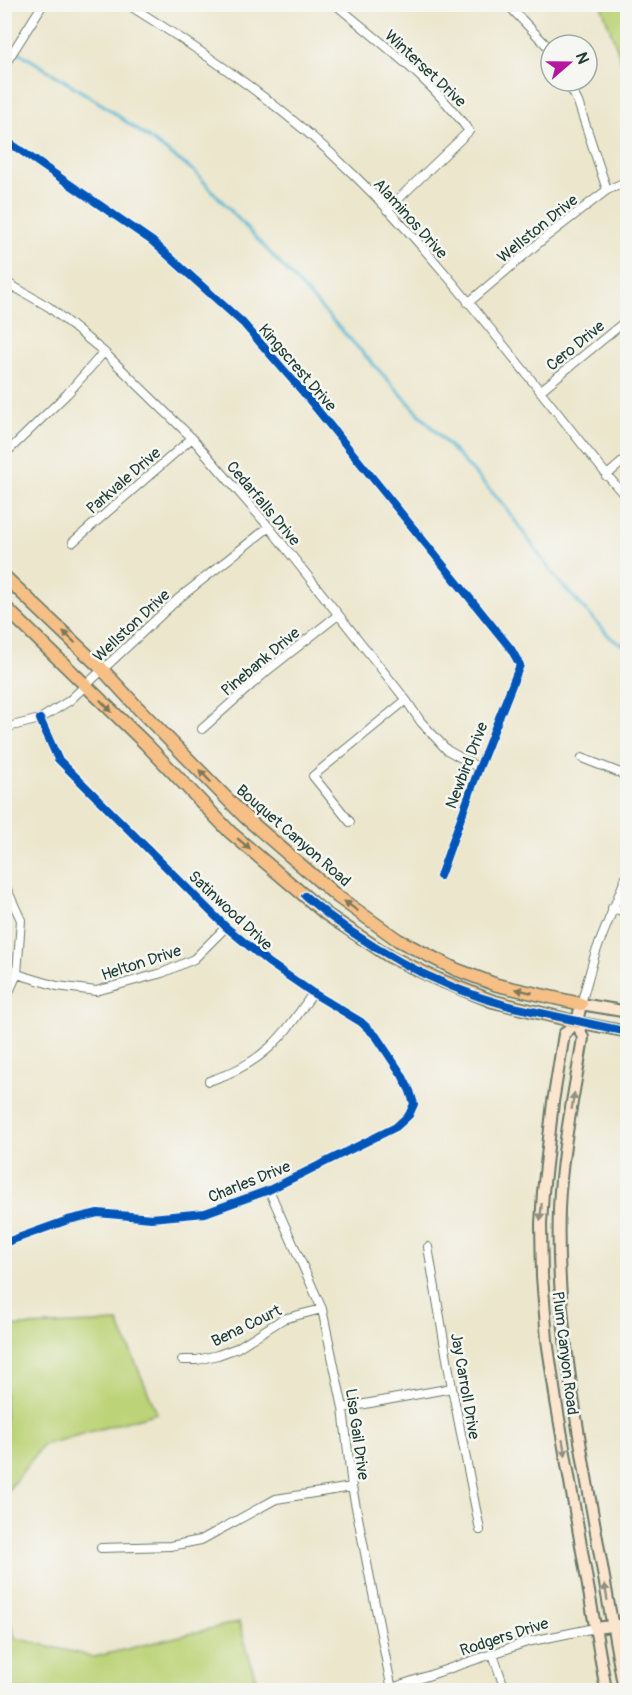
<svg xmlns="http://www.w3.org/2000/svg" width="632" height="1695" font-family="Pangolin,sans-serif">
<style>
.green{fill:#bcd377;stroke:#6e8856;stroke-width:1.5}
.lines{fill:none;stroke-linecap:round;stroke-linejoin:round}
.stream{stroke:#54b6d3;stroke-width:3}
.street-casing{stroke:#677869;stroke-width:10}
.secondary-casing{stroke:#677869;stroke-width:14}
.primary-casing{stroke:#677869;stroke-width:15}
.street{stroke:#fff;stroke-width:8}
.secondary{stroke:#fbe5cf;stroke-width:10}
.primary{stroke:#f5bf86;stroke-width:12}
.cycleway-casing{stroke:#f6f6f2;stroke-width:11}
.cycleway{stroke:#0057b8;stroke-width:8}
.oneway{fill:#7f7859}
.oneway2{fill:#8d9182}
.labels{text-anchor:middle;stroke-width:5;stroke-linejoin:round;paint-order:stroke}
.street-label{font-size:16px;fill:#1f3d34;stroke:#f6f6f2}
</style>
<rect width="100%" height="100%" fill="#f6f6f2"/>
<filter id="ink" filterUnits="userSpaceOnUse"><feTurbulence type="fractalNoise" baseFrequency=".0167" numOctaves="2"/><feDisplacementMap in="SourceGraphic" scale="12" xChannelSelector="R" yChannelSelector="G"/><feConvolveMatrix kernelMatrix="1 2 1 2 8 2 1 2 1" color-interpolation-filters="sRGB"/></filter>
<filter id="wash" filterUnits="userSpaceOnUse"><feTurbulence type="fractalNoise" baseFrequency=".008" numOctaves="4" result="noise"/><feDisplacementMap in="SourceGraphic" scale="24" xChannelSelector="R" yChannelSelector="G"/><feGaussianBlur stdDeviation="1.35" result="paint"/><feColorMatrix in="noise" values="0 0 0 0 0 0 0 0 0 0 0 0 0 0 0 0 0 1.4 0 .05"/><feComposite in="paint" operator="in"/></filter>
<g filter="url(#wash)">
<rect width="100%" height="100%" fill="#ece6cc"/>
<path class="green" d="M601,5H627V76Z
M118,1322L157,1413L43,1445L5,1494V1327Z
M4,1601L15,1638L94,1657L239,1622L259,1690H5Z"/>
<g class="lines">
<path class="stream" d="M4,43L103,105L194,171L503,504L556,578L611,638L628,648"/>
</g>
</g>
<g filter="url(#ink)">
<g class="lines">
<g class="street-casing">
<path id="street" d="M127,4C209,55 287,109 355,176C429,248 492,331 556,411C580,441 602,471 628,499
M335,4C381,43 434,82 469,131L387,210
M507,4L551,50
M4,66L43,4
M567,81L578,102L607,190
M4,139L152,241L243,323L303,392L511,649L520,665L479,768L440,876
M4,281L49,307L104,352L192,438L269,527L406,700L421,722L447,750L479,768
M4,297L12,286
M468,303L547,236L607,190L628,181
M540,391L628,319
M4,455L67,394L104,352
M606,476L628,457
M73,542L192,438
M4,728L40,719L69,701L178,599L269,527
M202,729L268,670L338,615
M582,758L628,776
M350,822L313,776L406,700
M4,883L21,920L17,974L4,1003
M612,908L628,913
M17,974L57,986L96,991L162,973L194,959L226,927
M581,1004L595,954L628,872
M209,1081C264,1063 282,1038 313,993
M269,1190L322,1309L343,1408L352,1487L392,1690
M4,1243L68,1220L98,1213L151,1218L205,1213L269,1190L396,1127L409,1115L414,1104L410,1091L402,1075L376,1036L361,1022L313,993L268,962L226,927L58,759L40,719
M428,1247L452,1388L480,1530
M182,1360H197L218,1355L237,1348L283,1319L322,1309
M343,1408L452,1388
M101,1548L170,1546L201,1540L276,1499L352,1487
M493,1654L505,1690
M392,1688L527,1642L595,1628"/>
</g>
<g class="secondary-casing">
<path id="secondary" d="M577,1022L583,1038C574,1095 561,1152 559,1209C556,1298 570,1384 585,1471C598,1544 611,1617 624,1690
M577,1022L628,1032
M595,1628L628,1624
M606,1690L556,1401L547,1340L542,1276L541,1224L543,1192L553,1102L564,1034L577,1022L581,1004L628,1012"/>
</g>
<g class="primary-casing">
<path id="primary" d="M4,576L102,669L138,708L245,817L338,897L398,940L455,969L497,985L581,1004
M4,606L146,744L230,832L326,914L389,956L437,979L492,1001L577,1022"/>
</g>
<use href="#street" class="street"/>
<use href="#secondary" class="secondary"/>
<use href="#primary" class="primary"/>
<g class="cycleway-casing">
<path id="cycleway" d="M4,139L152,241L243,323L303,392L511,649L520,665L479,768L440,876
M305,896C363,946 435,986 509,1006L628,1032
M4,1243L68,1220L98,1213L151,1218L205,1213L269,1190L396,1127L409,1115L414,1104L410,1091L402,1075L376,1036L361,1022L313,993L268,962L226,927L58,759L40,719"/>
</g>
<use href="#cycleway" class="cycleway"/>
</g>
<defs><path id="oneway-solid" d="M-6-.8H1V-3.2L6.5 0L1 3.2V.8H-6Z" transform="scale(1.5)"/></defs>
<g class="oneway">
<use href="#oneway-solid" transform="translate(69 637) rotate(-136)"/>
<use href="#oneway-solid" transform="translate(106 706) rotate(46)"/>
<use href="#oneway-solid" transform="translate(205 776) rotate(-134)"/>
<use href="#oneway-solid" transform="translate(244 844) rotate(41)"/>
<use href="#oneway-solid" transform="translate(351 906) rotate(-145)"/>
<use href="#oneway-solid" transform="translate(524 991) rotate(-167)"/>
</g>
<g class="oneway2">
<use href="#oneway-solid" transform="translate(573 1101) rotate(-81)"/>
<use href="#oneway-solid" transform="translate(541 1212) rotate(94)"/>
<use href="#oneway-solid" transform="translate(564 1448) rotate(80)"/>
<use href="#oneway-solid" transform="translate(606 1592) rotate(-100)"/>
</g>
</g>
<g class="labels">
<g class="street-label">
<text transform="translate(426 68) rotate(43)" y="6">Winterset Drive</text>
<text transform="translate(411 218) rotate(48)" y="6">Alaminos Drive</text>
<text transform="translate(537 228) rotate(-39)" y="6">Wellston Drive</text>
<text transform="translate(575 345) rotate(-39)" y="6">Cero Drive</text>
<text transform="translate(298 367) rotate(49)" y="6">Kingscrest Drive</text>
<text transform="translate(123 480) rotate(-41)" y="6">Parkvale Drive</text>
<text transform="translate(264 503) rotate(50)" y="6">Cedarfalls Drive</text>
<text transform="translate(131 625) rotate(-43)" y="6">Wellston Drive</text>
<text transform="translate(260 661) rotate(-40)" y="6">Pinebank Drive</text>
<text transform="translate(466 765) rotate(-69)" y="6">Newbird Drive</text>
<text transform="translate(294 835) rotate(41)" y="6">Bouquet Canyon Road</text>
<text transform="translate(231 910) rotate(43)" y="6">Satinwood Drive</text>
<text transform="translate(141 962) rotate(-18)" y="6">Helton Drive</text>
<text transform="translate(249 1181) rotate(-22)" y="6">Charles Drive</text>
<text transform="translate(246 1325) rotate(-26)" y="6">Bena Court</text>
<text transform="translate(566 1353) rotate(83)" y="6">Plum Canyon Road</text>
<text transform="translate(466 1386) rotate(80)" y="6">Jay Carroll Drive</text>
<text transform="translate(358 1434) rotate(82)" y="6">Lisa Gail Drive</text>
<text transform="translate(504 1636) rotate(-18)" y="6">Rodgers Drive</text>
</g>
</g>
<rect width="632" height="1695" fill="none" stroke="#f6f6f2" stroke-width="24"/>
<g transform="translate(569 63) rotate(70)"><circle r="28" fill="#f6f6f2" stroke="#a0aca6" stroke-width="1.5"/>
<path d="M0-4.5L10 22L0 15L-10 22Z" fill="#b5179e"/>
<text y="-9" font-size="16" font-weight="bold" text-anchor="middle" fill="#1f3d34">N</text>
</g>
</svg>
